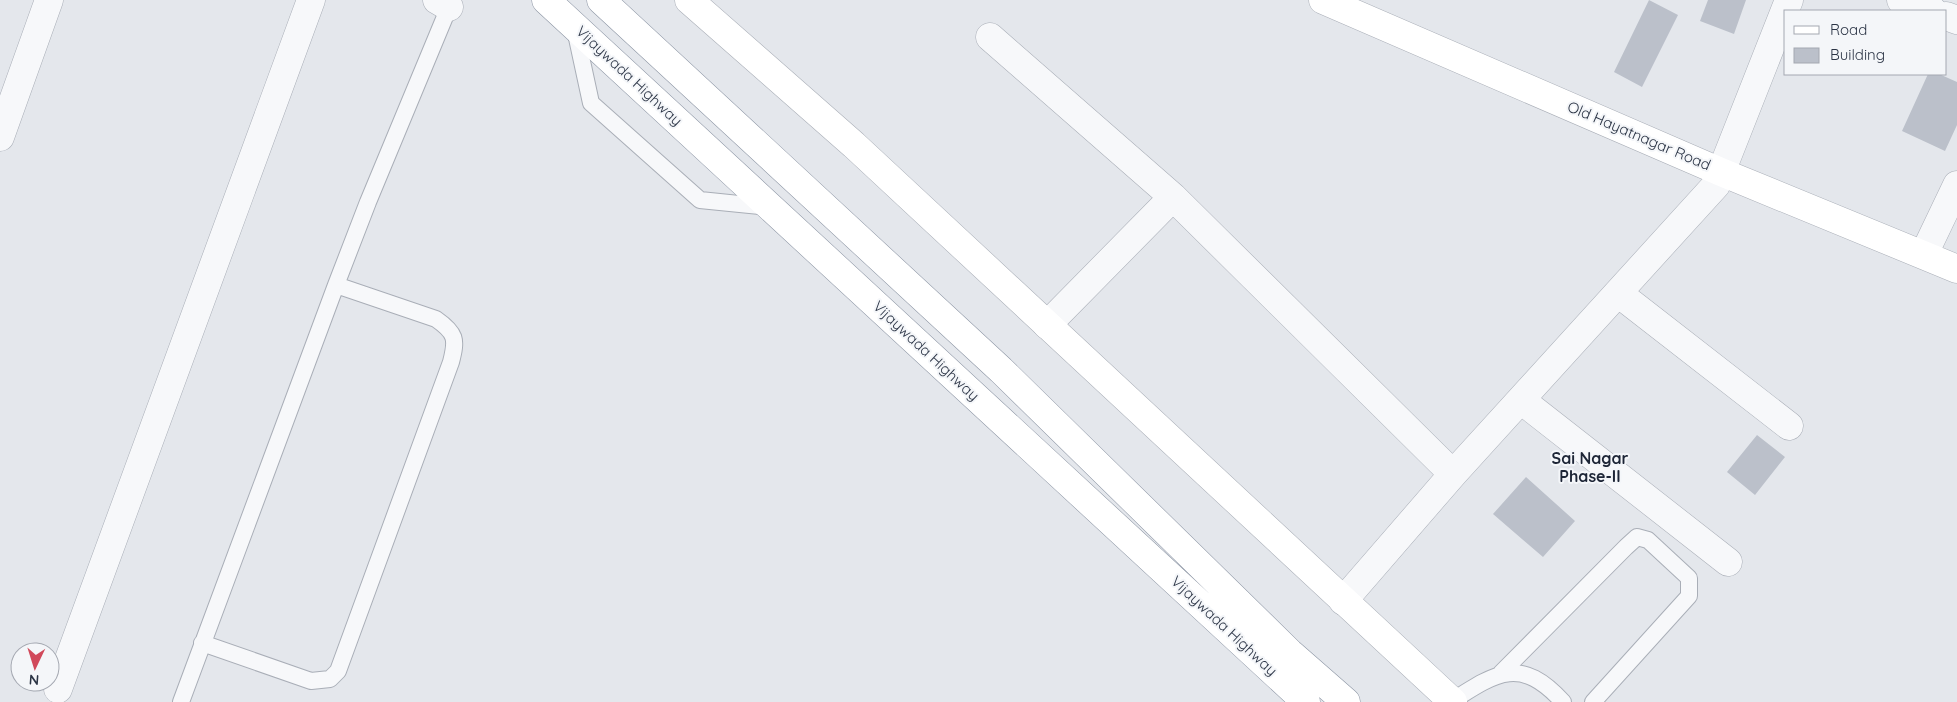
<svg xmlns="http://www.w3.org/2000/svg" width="1957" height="702" font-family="Quicksand,sans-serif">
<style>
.building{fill:#bbc0ca}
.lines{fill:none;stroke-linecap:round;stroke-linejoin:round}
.lane-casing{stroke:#a9aeb7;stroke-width:18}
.street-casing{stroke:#a9aeb7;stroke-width:29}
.secondary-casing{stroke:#a9aeb7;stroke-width:29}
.highway-casing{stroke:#8b94a3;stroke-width:29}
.lane{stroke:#f7f8fa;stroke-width:16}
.street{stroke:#f7f8fa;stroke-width:28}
.secondary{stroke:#fff;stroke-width:28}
.highway{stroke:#fff;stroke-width:28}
.labels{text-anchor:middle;stroke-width:4;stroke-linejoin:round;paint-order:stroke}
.street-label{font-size:15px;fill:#2b3445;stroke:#f4f6f9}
.neighbourhood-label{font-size:16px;font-weight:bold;fill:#1d2536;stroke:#f4f6f9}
</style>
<rect width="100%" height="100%" fill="#e4e7ec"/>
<path class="building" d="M1649,0L1678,15L1642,87L1614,72Z
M1708,0H1746L1734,34L1700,21Z
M1928,74H1939L1957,82V125L1945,151L1902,131Z
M1757,435L1785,457L1755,495L1727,472Z
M1526,477L1575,521L1543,557L1493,514Z"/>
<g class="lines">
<g class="lane-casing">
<path id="lane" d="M575,29L591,103L700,200L769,207
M202,643L311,681L330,679L338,671L451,362C457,339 456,333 436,319L336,285
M1501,673L1626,547L1637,537L1648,540L1689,578V596L1593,702
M1452,701C1497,672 1521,656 1563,702
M181,702L336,285L368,202L449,7"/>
</g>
<g class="street-casing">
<path id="street" d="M437,0L449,7
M1901,0L1933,11
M1946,16L1957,20
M990,37L1173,197
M0,137L49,0
M1924,254L1957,185
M1618,293L1789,426
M1047,325L1173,197L1453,474
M1521,400L1728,562
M1343,601L1453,474L1716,185L1789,0
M58,689L311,0"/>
</g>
<g class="secondary-casing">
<path id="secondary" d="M689,0L854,145L1453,702
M1323,0L1721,172L1957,269"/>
</g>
<g class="highway-casing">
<path id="highway" d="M546,0L1306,702
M601,0L1001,370L1290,653L1346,702"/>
</g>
<use href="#lane" class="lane"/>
<use href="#street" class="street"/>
<use href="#secondary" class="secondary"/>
<use href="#highway" class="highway"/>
</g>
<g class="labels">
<g class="street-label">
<text transform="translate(629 76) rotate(43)" y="5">Vijaywada Highway</text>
<text transform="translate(1639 136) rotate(23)" y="5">Old Hayatnagar Road</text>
<text transform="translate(926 351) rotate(43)" y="5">Vijaywada Highway</text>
<text transform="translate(1224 626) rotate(43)" y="5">Vijaywada Highway</text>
</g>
<g class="neighbourhood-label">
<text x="1590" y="464">Sai Nagar<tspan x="1590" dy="18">Phase-II</tspan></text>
</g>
</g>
<rect x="1784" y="10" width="162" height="65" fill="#f4f6f9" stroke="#a4a8b1"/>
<rect x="1794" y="26" width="25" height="8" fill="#ffffff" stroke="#a4a8b1"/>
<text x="1830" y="35" font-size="15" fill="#2b3445">Road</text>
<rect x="1794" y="48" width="25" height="15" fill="#bbc0ca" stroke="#a4a8b1"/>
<text x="1830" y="60" font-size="15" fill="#2b3445">Building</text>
<g transform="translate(35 667) rotate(184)"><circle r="24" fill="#f4f6f9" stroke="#a4a8b1"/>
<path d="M0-4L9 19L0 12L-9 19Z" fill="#d1495b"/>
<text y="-8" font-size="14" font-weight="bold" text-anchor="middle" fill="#2b3445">N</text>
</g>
</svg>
